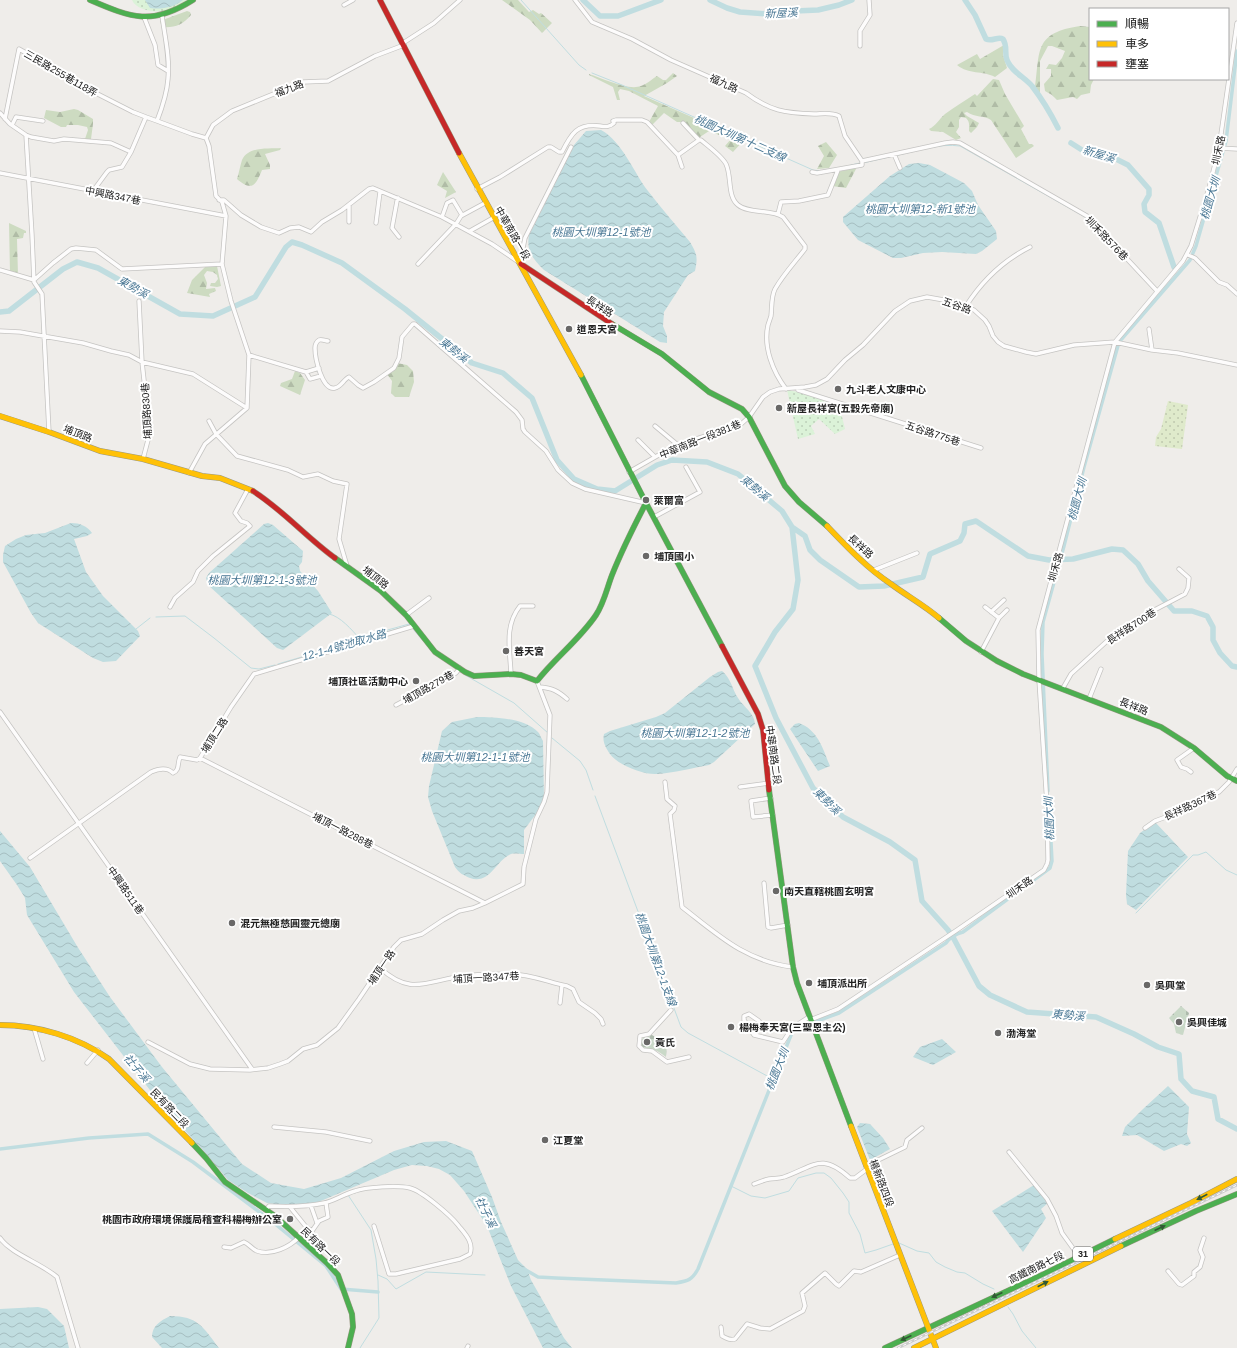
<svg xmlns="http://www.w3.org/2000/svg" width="1237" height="1348" font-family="Arial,'Noto Sans TC',sans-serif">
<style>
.grass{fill:url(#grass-dots)}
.forest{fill:url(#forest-firs)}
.cemetery{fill:url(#cemetery-stones)}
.park{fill:url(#park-dots)}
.water{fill:url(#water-waves)}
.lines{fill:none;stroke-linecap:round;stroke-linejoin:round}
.stream{stroke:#c0dde0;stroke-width:1}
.canal{stroke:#c0dde0;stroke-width:3.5}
.river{stroke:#c0dde0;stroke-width:5.5}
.street-casing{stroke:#c5c4c2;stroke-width:5}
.fast-casing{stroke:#999883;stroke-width:6}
.slow-casing{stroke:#999883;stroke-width:6}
.jam-casing{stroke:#999883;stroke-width:6}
.street{stroke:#fdfcfc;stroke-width:3.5}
.fast{stroke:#4caf50;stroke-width:5}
.slow{stroke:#ffc107;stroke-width:5}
.jam{stroke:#c62828;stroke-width:5}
.rail-casing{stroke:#cbcbcb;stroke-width:2.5}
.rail{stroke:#fff;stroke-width:1;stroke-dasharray:3;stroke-linecap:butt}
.oneway{fill:#325a34}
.poi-dot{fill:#696867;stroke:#fff;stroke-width:1.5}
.labels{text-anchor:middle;stroke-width:4;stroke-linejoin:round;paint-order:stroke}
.shield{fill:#fff;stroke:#646464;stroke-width:1}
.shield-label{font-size:9px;font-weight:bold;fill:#212121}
.street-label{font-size:10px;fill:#212121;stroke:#fff}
.poi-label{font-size:10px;font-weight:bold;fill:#212121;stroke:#fff;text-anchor:start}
.water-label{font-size:11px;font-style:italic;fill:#497794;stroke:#fff}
</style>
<defs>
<pattern id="grass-dots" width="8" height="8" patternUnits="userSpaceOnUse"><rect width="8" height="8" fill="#dfeacb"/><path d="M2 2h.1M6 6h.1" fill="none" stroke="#bfc8ae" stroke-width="1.8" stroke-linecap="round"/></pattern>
<pattern id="forest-firs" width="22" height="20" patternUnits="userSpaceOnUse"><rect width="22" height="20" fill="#cddbc1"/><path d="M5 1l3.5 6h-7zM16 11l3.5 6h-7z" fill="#b0bca6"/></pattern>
<pattern id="cemetery-stones" width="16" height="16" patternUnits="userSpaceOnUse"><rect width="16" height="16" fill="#cad9c8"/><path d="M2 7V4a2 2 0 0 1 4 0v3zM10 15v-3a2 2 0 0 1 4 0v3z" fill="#adbaac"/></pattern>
<pattern id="park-dots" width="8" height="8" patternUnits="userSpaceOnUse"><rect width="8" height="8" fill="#dbf2d8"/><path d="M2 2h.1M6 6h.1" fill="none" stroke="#bccfb9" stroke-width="1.8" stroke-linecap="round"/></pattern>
<pattern id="water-waves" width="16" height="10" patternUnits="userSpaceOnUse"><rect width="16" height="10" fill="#c0dde0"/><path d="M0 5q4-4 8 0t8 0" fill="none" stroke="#a5bdc0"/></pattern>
</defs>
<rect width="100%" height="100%" fill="#efedea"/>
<path class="grass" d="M1168,401L1188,405L1182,449L1155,446L1156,437L1161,429Z"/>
<path class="forest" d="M502,0H518L529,12L533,10L539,14L541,13L552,23L542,33L530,20Z
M187,11L190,12L191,15C183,25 174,28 162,27L160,21Z
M1080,26L1090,27V79H1094L1091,85L1090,93L1081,95L1077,99L1073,97L1057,100L1052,95L1045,91L1044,84L1051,76V69H1046L1049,64L1056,65L1062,58L1065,51L1052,46H1048L1040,61V94L1035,88C1040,50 1034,33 1080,26Z
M1004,45L1003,55L1007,68L995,77C982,70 969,75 957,65L977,54L980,59Z
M673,73L677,76L667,83L644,96L744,140L733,152L725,146L731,139L721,134L719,135L709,131L700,137H698L681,122H677L664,113L652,125L649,122L658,106L629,91L620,89L618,92L620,100H617L613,87L589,75V74C602,78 628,91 641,86C647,84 652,79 657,76L663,80H666Z
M993,79L999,80L1005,94L1024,126L1021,129L1029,144H1032L1034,146L1016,158L991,120C984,115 975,118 967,112L964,113L967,116L979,123L977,127L971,133L969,131C969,125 970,122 966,118L961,117L959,120V127L956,132L961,138L956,140L943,132L931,131L929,129C936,126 939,119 945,114C954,107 965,101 975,94L977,96Z
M74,109L78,110L93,119V124L91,139H85L88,130L87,127L78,125H67L66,127H61L44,118L46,110L60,112Z
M826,142L837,155L829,168L817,169L824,156L818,146Z
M281,148L280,150L265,154L270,165V169L262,170C256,185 252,192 237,179C239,173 240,166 242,160C248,146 269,149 281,148Z
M855,168L856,169L846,188L832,186L837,172Z
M443,172L456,192L445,198L447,191L437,185Z
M9,223L26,231V233H24L23,238L17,239L18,275L10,273Z
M206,266H217L221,286L217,287L210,286L211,283H215L218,279L217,275L213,272L207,271L204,275L207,283L206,289L215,288L216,291L209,294L210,297L187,293L192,280Z
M397,363L407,365L413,371L414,382L409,397H395L391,393L392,381L387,374Z
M295,371L300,373L305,380L300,395L280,386L281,383L292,379Z"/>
<path class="cemetery" d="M1181,1006L1189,1013L1183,1035L1176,1033L1174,1024L1169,1018Z
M650,1034L667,1043L666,1057C662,1054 658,1051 654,1050C649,1048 645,1049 641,1046V1042L643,1037Z"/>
<path class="park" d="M132,0H190C186,2 183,6 179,8C167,13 138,14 132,0Z
M787,390L798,392L839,404L845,429L835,434L819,419L811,426L815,434L798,439Z"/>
<path class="water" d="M145,0H183C174,7 162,10 150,8Z
M601,130C622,141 634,173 648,191C662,209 676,225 690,242C697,254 698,257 695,271L688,275L664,312L663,326L667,336V343L660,342L544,270C533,259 526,251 529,235L574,145L586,131Z
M919,163L930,165L964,183L972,191L978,205L996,231L997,239L982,251L976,254L942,252L923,253L901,258H893L858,240L843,222V217L890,176L909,164Z
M71,523C80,523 87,526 92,533L87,536L74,539L86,572L103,596L138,631L140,636L116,661L103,662L93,658L38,623L31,613L3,562V555L5,546L16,539L26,535L45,533Z
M268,523L273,525L303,551L302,562L299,566L300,571L318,591L332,613L283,650L277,648L208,585L206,578L209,573L264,524Z
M722,671C731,678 732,689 738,698C744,708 754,712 755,724L714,762L709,765C692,768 674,773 657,774C643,775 618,765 610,754C606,748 602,742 604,734L610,731L656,717L665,713L710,677L718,672Z
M477,717C494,717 525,718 538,732C540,734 541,738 543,741L544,800L536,814L524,830V854C520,854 515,853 511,854C496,860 490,885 470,878C463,875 459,873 455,867L432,811L428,797L429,786L442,731L452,722Z
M799,723C818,730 823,749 830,766L818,771L790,729L795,724Z
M1155,822L1188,857L1136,910L1127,904L1126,895L1128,851L1140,833Z
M0,831L30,867L77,946L110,997L162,1067L242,1164L271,1183L304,1189L341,1178L394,1151L424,1142L446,1141L472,1151L492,1197L501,1222L518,1260L527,1269L531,1280L564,1338L572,1348H543L511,1286L487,1226L464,1191L450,1175L439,1169L427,1166L412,1165L394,1170L316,1203L290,1206L267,1203L248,1193L228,1180L202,1149L160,1103L74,992L27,915L25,898L17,885L0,861Z
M942,1039L956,1052L933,1065L913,1057L920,1047Z
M1168,1086L1189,1107L1187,1134L1191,1143L1187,1146L1181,1144L1164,1151L1137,1135L1122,1136L1125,1127L1143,1109Z
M860,1123L870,1124L883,1138L890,1149L870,1160L857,1127Z
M1034,1185L1048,1203L1041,1209L1046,1218L1023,1252L992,1211Z
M38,1307L47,1309L64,1326L69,1348H0V1309Z
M170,1316C198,1316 203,1327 219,1348H162L152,1337C152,1326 160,1321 170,1316Z"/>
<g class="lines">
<path class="stream" d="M521,0L579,65L586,70
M592,73L622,85L813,170L821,171
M898,155C917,151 940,143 960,146L1085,217L1126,260
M863,163L893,156
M851,165L860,163
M329,614C340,616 352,630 359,638L409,624L410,625
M156,617L185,616L214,638L251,668L259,669L275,665
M136,629L150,618
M413,629L424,642
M278,664L410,625
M465,675L514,703L548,733
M552,738L580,761L586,770L593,790
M595,796L681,1027L688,1033L769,1077
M1136,913L1193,855H1198L1206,852L1226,870L1237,875
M772,1079H773
M731,1186L751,1196L765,1198L789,1191L798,1178L816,1173H824L831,1178L843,1193L849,1202V1213L860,1234L865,1253L876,1250L893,1244
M348,1195L371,1230L376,1259L378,1281L379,1318L360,1348
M899,1243L917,1251L929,1253L936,1262L945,1267L957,1272L965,1273L983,1284L994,1289
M378,1275L387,1279L396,1289L426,1272L485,1275
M1008,1307L1013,1314L1022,1331L1036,1348"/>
<path class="canal" d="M1048,791L1042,654L1043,622L1064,546L1084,467L1119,342L1190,260L1196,246L1226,141L1237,51
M0,1149L89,1138L148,1134L193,1162L274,1223L326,1266L341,1289L378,1292
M524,1269L538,1277L556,1278L676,1283C688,1281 692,1280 698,1269L793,1030L839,1013L946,943C950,937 956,934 963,932L1050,868L1052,861L1049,805"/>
<path class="river" d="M583,0L600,16H618L661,0
M710,0L727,8L740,12L769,14L795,11L818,10L839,5L852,0
M965,0L975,15L986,39C992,42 998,36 1003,39C1008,47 1004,52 1007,60C1011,71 1024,77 1032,86C1042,99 1051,114 1058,128
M1071,143L1082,150L1112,157L1128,165L1149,189V195L1144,204L1145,212L1159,223L1174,267
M0,312L9,311L63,269L77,262L98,268L180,314L213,316L255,297L286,247L292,242L302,245L342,263L405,309L472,363L503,373L532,398L557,460L574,479L597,489L615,491L657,465L672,460L707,462L738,474L782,511L792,527L798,580L793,609L775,632L755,666L776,718L813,788L843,817L890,842L915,860L922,901L948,930L954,939L979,986L990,995L1027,1012L1096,1017L1134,1034L1158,1047L1179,1054L1181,1079L1192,1091L1214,1097L1218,1119L1237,1129
M792,527L805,536L810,550L820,560L859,587L884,586L923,577L930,554L960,541L964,533L965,524L976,521L1028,556L1049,560L1073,559L1112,549L1123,550L1138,564L1148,581L1174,611H1192L1207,616L1213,627V640L1220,653L1232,666L1237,667"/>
<g class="street-casing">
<path id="street" d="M575,0L592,22L632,39L671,60L746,93C770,111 785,113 814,114C822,114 831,112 839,116L845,136L862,161
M344,5L353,0
M162,16C165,37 170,58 168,79C167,93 162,108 157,121L192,134L206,138L209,146L216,196L222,202L226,216L222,264L231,301L249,355L247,408L205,444L189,473
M144,17L155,45L158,65L168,71
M403,43L434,23L460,0
M860,46V31L870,15L869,0
M0,113L10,124L26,135L31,137L54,141L64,139L111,143L131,152L146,117L157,121
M5,119L19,49L72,79L76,83L133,112L146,117
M683,123L699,140H701C708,146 722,156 726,164C732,177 727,196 738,205C749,214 771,209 783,217L805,246V249C795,262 783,275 775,289C771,297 772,307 771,316C770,319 769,322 768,325C763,347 773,372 786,389
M12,125L16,117L43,121
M26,135L32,235L34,282L42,294L49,432
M206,138L213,125L232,111L303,82L328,81L375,56L404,45
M1219,148L1237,149
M894,154L900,168
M678,155L699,140
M862,161L945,143L953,142L960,143L1087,216L1157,291
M812,172L817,173L862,165V161
M0,173L226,216
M477,189L500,177L548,147H551L559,152H562C571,134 577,123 600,126C606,127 610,127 614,123L613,121L616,120H642L647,122L678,155L682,167
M93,191L107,172L109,170L122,167L131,152
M398,198L397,201L392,228L399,237
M219,200H224L241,215L261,227L279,233L290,228L299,227L311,232L322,222L342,210L369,189L373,188L442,217L492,244L520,263L525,238L571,147
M778,214L781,202L799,201L828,195L838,170
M442,217L447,203L453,200L462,215
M349,222V205
M376,223L380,192
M470,231L493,218
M1188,255L1195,258L1219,282L1227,285L1237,294
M418,264L456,224L461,216L485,203
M0,270L34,280L53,263L71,249L76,248L96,250L122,269L222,264
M139,301L142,362L148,416V440L143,459
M966,306C982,281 1004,260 1030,247
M1149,329L1152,350
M0,331L20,332L83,343L111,351L129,355L142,362L193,374L247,408
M328,341C326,341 322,339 319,340C316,342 315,345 315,348C315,358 322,391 335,388C341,387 344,379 349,377L358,385L363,388L374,382L394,368L399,358L402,337L413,324H415L516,412L522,420L523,429L525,432L546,451L558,470L572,483L585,489L646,503
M249,355L306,372L319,368
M306,372L310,379L321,376
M798,390L981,448
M209,421L216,434L237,456L288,470L303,477L318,474L333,481L347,484L339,539L347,566
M655,426L679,446
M638,440L655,457
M629,472L664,452L690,441L740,425L749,417L763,397L770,392L779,389L805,387L816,385L827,379L845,360L863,345L895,311L910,301L927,297L955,302L974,310L985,320L989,326L993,336L998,342L1004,346L1026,352L1036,354L1074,345L1115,342L1152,350L1178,353L1237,365
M654,517L700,492L686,467
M874,570L917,553
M170,607L175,598L193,582L198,571L213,556L250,526L247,523L241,521L235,513L248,489
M985,607L999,618
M991,612L1004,600
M406,615L429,598
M981,652L999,618L1007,610
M511,674C510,650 504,626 520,606H533
M540,687C552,688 558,691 567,699
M1063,688L1071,674L1106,642L1143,616L1185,594L1188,588L1189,578L1179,569
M1089,699L1101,669
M396,705L456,673L460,668
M0,712L252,1069
M200,758L485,903
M1191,772L1187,769L1181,767L1177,760L1194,748
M665,782L667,799L675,806L674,810L670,814L682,907C718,935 745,961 793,967
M740,787L769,783
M771,798L751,801L753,817L773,815
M1145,828L1155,821L1174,814L1209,795L1219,792L1229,782L1237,769
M30,858L151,772C158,769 167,767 173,773C180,770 177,764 180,757L197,760L200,758L231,707L254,674L414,626
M764,883L768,927L771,928L788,925
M380,968C412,997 427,980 464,976C479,974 495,974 510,974C530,974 548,982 567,986L573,989L579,1002L595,1013L601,1019L603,1024
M560,1003L562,985
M671,1010L649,1034L640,1036L639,1046L643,1050L652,1051L667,1062L689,1057
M810,1020L838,1009L957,930L1044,870L1047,864L1048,860L1047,805L1039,680L1038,630L1115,342L1183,261L1191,246L1209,188L1219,148L1237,23
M759,1021L749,1014L744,1016V1020L754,1035L783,1042L792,1028L809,1017
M34,1028L43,1059
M148,1042L190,1064L210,1069L250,1070L268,1068L280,1064L288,1061L303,1049L317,1045L338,1028L359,999L394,947L401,940L422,934L443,920L459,911L473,908L485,903L523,884L524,867L536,819L544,802L547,792L550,715L537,681
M87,1063L98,1050
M274,1127L326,1132L370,1141
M1009,1152L1047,1199L1056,1216L1062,1233L1075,1251
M866,1166L905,1147L907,1140L922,1128
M754,1184C759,1182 764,1180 769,1179C774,1178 779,1179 784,1177C815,1166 821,1152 850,1178H855L867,1169
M311,1206L317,1223
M290,1207L307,1228L312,1231L319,1221L328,1217L326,1203
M266,1210L269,1206C287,1207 305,1207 324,1203C334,1201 344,1194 355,1191C366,1187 398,1185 410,1188C422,1191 450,1215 458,1225C465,1234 474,1242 470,1254L460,1259L396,1274H389L374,1226
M0,1238C11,1254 41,1263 57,1277L78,1348
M224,1247L231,1248L244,1242C249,1244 252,1249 257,1251C271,1256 290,1247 299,1237
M1168,1271L1179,1284L1182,1285L1194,1276V1272L1200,1267L1203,1257L1200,1250L1204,1238
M721,1327L722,1336C727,1338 729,1341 735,1339L747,1324L760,1328L770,1329L803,1311L805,1306L802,1293L825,1273L836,1284L839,1286L854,1271L861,1272L900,1255
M467,1348L468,1346"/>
</g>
<g class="fast-casing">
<path id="fast" d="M90,0C132,18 152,26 193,0
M612,324L662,354L709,392L742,409L749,417L785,486L799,502L827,526
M581,375L646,503L722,646
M335,558L381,591L406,615L435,652L465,672L474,676L511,674L521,675L537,681C555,658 580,639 596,615C604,603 607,588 612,575C622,550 634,526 646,503
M939,618L966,641L997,661L1023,674L1161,727L1194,748L1227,776L1237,781
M769,790L793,967L797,983L851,1126
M192,1143L206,1158L225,1182L275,1216L327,1263L338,1275L352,1314L353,1327L348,1348
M1121,1246L1196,1211L1237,1194
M885,1348L1044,1274L1115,1239"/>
</g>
<g class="slow-casing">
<path id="slow" d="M459,153L581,375
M0,416L49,432L100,451L143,459L202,476L220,478L253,491
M827,526C847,547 867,568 891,584C907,596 924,605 939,618
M0,1025C38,1025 78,1037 109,1059L192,1143
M851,1126L936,1348
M1115,1239L1191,1203L1237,1179
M914,1348L1121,1246"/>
</g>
<g class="jam-casing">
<path id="jam" d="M380,0L459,153
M521,264L612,324
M253,491C283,510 306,537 335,558
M722,646L758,714L763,730L769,790"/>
</g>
<use href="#street" class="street"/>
<use href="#fast" class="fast"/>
<use href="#slow" class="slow"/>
<use href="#jam" class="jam"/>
<g class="rail-casing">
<path id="rail" d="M898,1348L1237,1185"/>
</g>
<use href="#rail" class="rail"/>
</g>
<defs><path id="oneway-solid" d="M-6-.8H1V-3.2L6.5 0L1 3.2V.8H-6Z"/></defs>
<g class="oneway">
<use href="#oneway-solid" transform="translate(1202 1197) rotate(153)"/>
<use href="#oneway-solid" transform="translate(1160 1228) rotate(-25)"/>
<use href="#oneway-solid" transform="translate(1043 1284) rotate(-27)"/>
<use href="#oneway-solid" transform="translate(997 1295) rotate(155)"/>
<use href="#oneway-solid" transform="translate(906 1338) rotate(155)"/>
</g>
<g class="poi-dot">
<circle cx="569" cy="329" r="4"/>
<circle cx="838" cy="389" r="4"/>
<circle cx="779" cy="408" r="4"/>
<circle cx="646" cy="500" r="4"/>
<circle cx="646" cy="556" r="4"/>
<circle cx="506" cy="651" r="4"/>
<circle cx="416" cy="681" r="4"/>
<circle cx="776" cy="891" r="4"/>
<circle cx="232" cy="923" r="4"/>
<circle cx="809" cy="983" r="4"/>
<circle cx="1147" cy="985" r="4"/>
<circle cx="1179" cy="1022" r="4"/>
<circle cx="731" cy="1027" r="4"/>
<circle cx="998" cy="1033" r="4"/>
<circle cx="647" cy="1042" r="4"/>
<circle cx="545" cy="1140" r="4"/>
<circle cx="290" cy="1219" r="4"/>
</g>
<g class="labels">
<rect class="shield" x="1073" y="1247" width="20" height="14" rx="3"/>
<g class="shield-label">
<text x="1083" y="1257">31</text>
</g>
<g class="street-label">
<text transform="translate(61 73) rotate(30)" y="4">三民路255巷118弄</text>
<text transform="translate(724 83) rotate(24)" y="4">福九路</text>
<text transform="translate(289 88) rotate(-20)" y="4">福九路</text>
<text transform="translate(1218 150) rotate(-78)" y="4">圳禾路</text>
<text transform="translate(113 195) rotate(11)" y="4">中興路347巷</text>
<text transform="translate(513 233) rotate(60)" y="4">中華南路一段</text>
<text transform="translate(1107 238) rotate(46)" y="4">圳禾路576巷</text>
<text transform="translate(957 305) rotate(19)" y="4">五谷路</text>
<text transform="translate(600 306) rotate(33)" y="4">長祥路</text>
<text transform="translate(146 411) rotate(-93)" y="4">埔頂路830巷</text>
<text transform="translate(78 433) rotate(21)" y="4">埔頂路</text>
<text transform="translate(933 433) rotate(18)" y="4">五谷路775巷</text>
<text transform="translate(700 439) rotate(-22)" y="4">中華南路一段381巷</text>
<text transform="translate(861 546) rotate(43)" y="4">長祥路</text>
<text transform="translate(1055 567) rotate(-74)" y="4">圳禾路</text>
<text transform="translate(376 577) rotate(38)" y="4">埔頂路</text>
<text transform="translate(1131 626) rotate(-33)" y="4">長祥路700巷</text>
<text transform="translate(428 687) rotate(-29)" y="4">埔頂路279巷</text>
<text transform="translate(1134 706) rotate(21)" y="4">長祥路</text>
<text transform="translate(214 735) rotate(-58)" y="4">埔頂二路</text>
<text transform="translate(774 755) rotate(82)" y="4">中華南路二段</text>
<text transform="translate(1190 805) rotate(-25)" y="4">長祥路367巷</text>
<text transform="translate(343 830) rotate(27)" y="4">埔頂一路288巷</text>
<text transform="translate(1019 887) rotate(-35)" y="4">圳禾路</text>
<text transform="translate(126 890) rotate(55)" y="4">中興路511巷</text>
<text transform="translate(381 967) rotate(-56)" y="4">埔頂一路</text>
<text transform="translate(486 977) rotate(-3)" y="4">埔頂一路347巷</text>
<text transform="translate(170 1108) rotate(46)" y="4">民有路二段</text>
<text transform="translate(882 1183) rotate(69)" y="4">楊新路四段</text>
<text transform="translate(321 1246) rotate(44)" y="4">民有路一段</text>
<text transform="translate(1036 1267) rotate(-26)" y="4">高鐵南路七段</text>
</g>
<g class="poi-label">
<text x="577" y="333">道恩天宮</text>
<text x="846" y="393">九斗老人文康中心</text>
<text x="787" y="412">新屋長祥宮(五穀先帝廟)</text>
<text x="654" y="504">萊爾富</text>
<text x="654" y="560">埔頂國小</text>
<text x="514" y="655">善天宮</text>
<text x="408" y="685" text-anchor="end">埔頂社區活動中心</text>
<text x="784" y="895">南天直轄桃園玄明宮</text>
<text x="240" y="927">混元無極慈圓靈元總廟</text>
<text x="817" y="987">埔頂派出所</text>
<text x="1155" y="989">吳興堂</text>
<text x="1187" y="1026">吳興佳城</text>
<text x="739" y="1031">楊梅奉天宮(三聖恩主公)</text>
<text x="1006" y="1037">渤海堂</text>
<text x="655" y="1046">黃氏</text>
<text x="553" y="1144">江夏堂</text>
<text x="282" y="1223" text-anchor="end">桃園市政府環境保護局稽查科楊梅辦公室</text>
</g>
<g class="water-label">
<text transform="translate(781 13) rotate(-3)" y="4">新屋溪</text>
<text transform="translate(740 138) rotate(24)" y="4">桃園大圳第十二支線</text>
<text transform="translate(1099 154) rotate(17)" y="4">新屋溪</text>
<text transform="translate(1210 198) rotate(-74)" y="4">桃園大圳</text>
<text x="920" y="213">桃園大圳第12-新1號池</text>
<text x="601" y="236">桃園大圳第12-1號池</text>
<text transform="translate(133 287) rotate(29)" y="4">東勢溪</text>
<text transform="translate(454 350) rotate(38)" y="4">東勢溪</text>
<text transform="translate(755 488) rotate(40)" y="4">東勢溪</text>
<text transform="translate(1077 499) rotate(-75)" y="4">桃園大圳</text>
<text x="262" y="584">桃園大圳第12-1-3號池</text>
<text transform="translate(344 645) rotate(-16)" y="4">12-1-4號池取水路</text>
<text x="695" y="737">桃園大圳第12-1-2號池</text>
<text x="475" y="761">桃園大圳第12-1-1號池</text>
<text transform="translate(827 801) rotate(45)" y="4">東勢溪</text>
<text transform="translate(1049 819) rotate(-92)" y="4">桃園大圳</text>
<text transform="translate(656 959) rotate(70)" y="4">桃園大圳第12-1支線</text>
<text transform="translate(1068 1015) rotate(5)" y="4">東勢溪</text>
<text transform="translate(137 1068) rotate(49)" y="4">社子溪</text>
<text transform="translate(777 1069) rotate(-68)" y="4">桃園大圳</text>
<text transform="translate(486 1212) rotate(64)" y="4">社子溪</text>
</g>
</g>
<rect x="1089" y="8" width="140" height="72" fill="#ffffff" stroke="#a6a6a6"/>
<rect x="1097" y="21" width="20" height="6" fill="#4caf50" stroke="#a6a6a6"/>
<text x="1125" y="28" font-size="12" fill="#212121">順暢</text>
<rect x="1097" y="41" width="20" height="6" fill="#ffc107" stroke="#a6a6a6"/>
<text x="1125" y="48" font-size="12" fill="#212121">車多</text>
<rect x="1097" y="61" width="20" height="6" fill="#c62828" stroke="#a6a6a6"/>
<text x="1125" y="68" font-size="12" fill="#212121">壅塞</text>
</svg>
